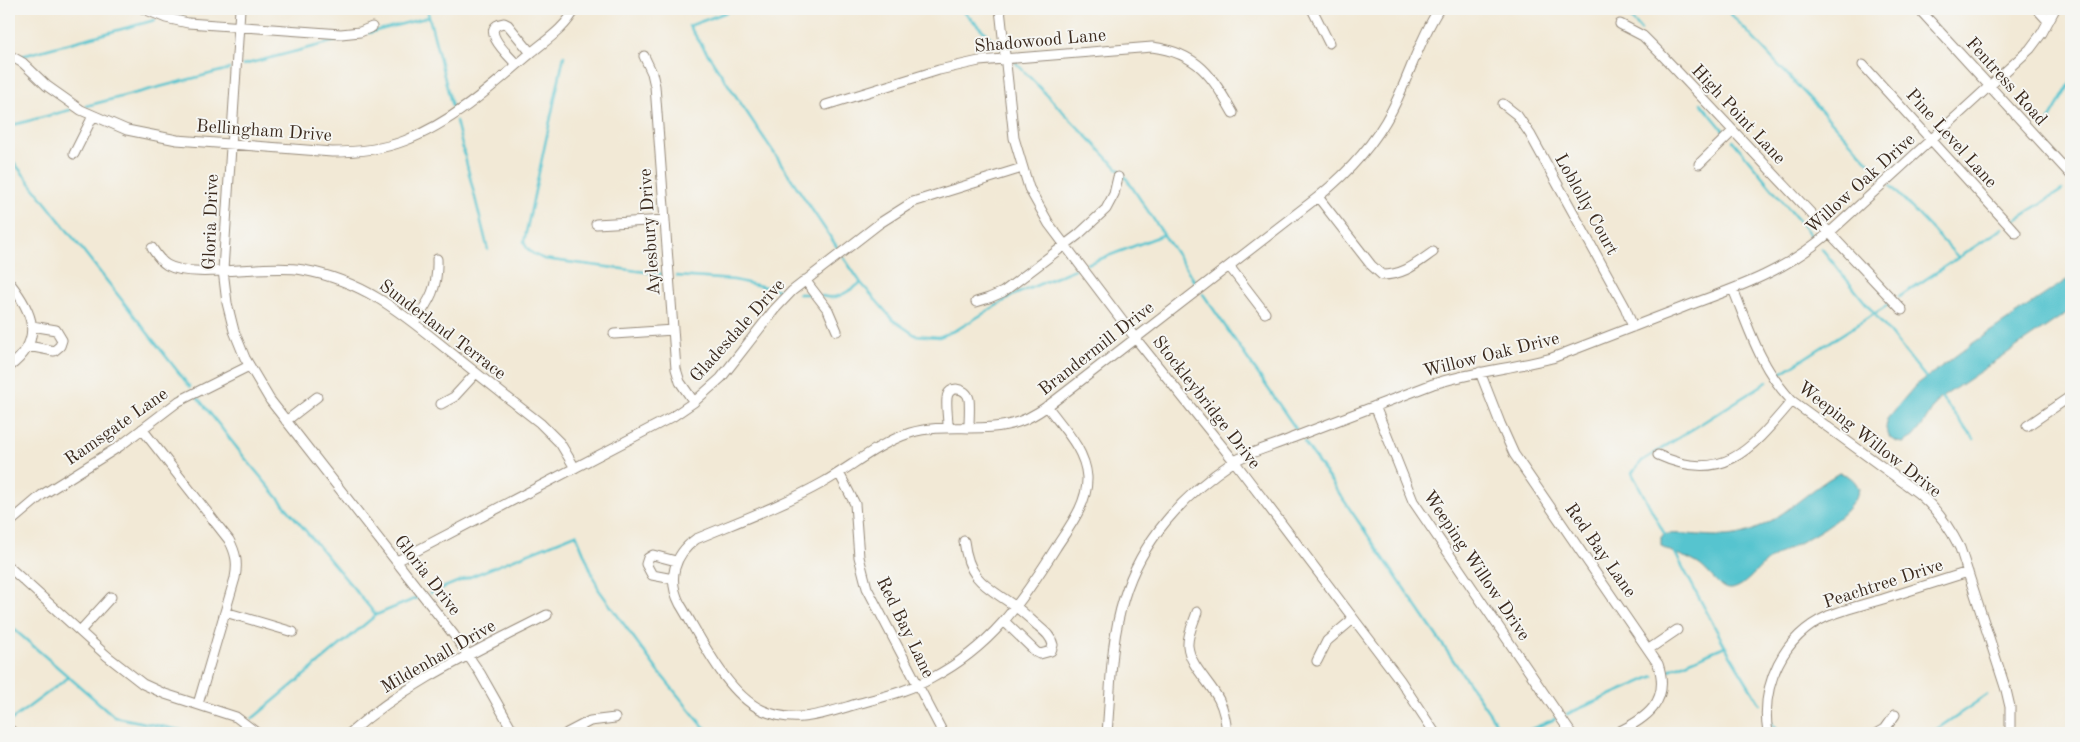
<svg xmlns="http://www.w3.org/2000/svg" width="2080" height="742" font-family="'Old Standard TT',serif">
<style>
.water{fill:#57c4cf;stroke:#497776}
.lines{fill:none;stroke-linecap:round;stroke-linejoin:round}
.stream{stroke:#57c4cf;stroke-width:2.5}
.minor-casing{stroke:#968a7a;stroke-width:11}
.minor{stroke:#fff;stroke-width:9}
.labels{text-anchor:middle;stroke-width:4;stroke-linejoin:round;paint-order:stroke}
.street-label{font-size:18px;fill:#3b2a1e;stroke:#f6f6f2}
</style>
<rect width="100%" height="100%" fill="#f6f6f2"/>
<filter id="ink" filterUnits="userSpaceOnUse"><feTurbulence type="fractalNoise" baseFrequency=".02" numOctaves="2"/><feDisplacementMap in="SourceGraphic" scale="10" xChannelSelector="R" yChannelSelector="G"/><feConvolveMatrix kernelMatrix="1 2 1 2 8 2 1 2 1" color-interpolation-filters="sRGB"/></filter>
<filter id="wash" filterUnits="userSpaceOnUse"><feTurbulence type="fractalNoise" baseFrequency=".0096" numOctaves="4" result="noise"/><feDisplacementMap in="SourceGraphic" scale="20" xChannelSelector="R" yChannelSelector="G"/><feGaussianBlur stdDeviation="1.12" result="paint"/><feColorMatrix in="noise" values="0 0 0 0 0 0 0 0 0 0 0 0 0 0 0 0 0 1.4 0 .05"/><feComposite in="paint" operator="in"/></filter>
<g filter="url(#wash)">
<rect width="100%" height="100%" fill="#f2e9d6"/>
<path class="water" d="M2071,277V310L1938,400L1922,426L1913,437L1903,443L1896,442L1890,438L1886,429L1887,419L1915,386L1973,343Z
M1839,473C1850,475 1855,480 1859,489C1850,523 1794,543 1767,561C1757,569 1744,588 1731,589C1724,590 1719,584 1715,580C1709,574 1703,566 1695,562C1685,556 1669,553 1661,545V537L1667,534C1694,532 1721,541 1748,532C1782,520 1808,490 1839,473Z"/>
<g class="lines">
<path class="stream" d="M427,9L452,107
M735,9L689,26L837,247
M961,9L1001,48
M1623,9L1641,30
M1726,9L1881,175
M174,15L199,9
M368,33L429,17
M22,56L155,20
M564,56L524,242C528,253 535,255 544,259L662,274
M1016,63L1124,175L1196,283
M243,65L355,36
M1701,103L1724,131
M86,106L229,69
M2049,120L2071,82
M456,121L488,250
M9,126L70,110
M1733,141L1813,238
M9,156L190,387
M1891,186L1958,257
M2014,221L2062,190
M1822,249L1927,379
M844,258L861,283L893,320L915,335L939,337L958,329L1014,295L1075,269
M1087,264L1163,235
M676,276L734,280L783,291
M798,294H808
M1203,294L1296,429
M822,296C838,301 848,291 861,283
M1899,297L2003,228
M1778,375L1888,305
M1941,397L1974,439
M198,398L244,457L376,615
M1304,442L1503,733
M1666,537L1632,473L1642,461L1767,382
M1674,551L1725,646L1760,704
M430,593L576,534L599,590L658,671L702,725L712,733
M9,625L115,717L195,733
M1667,671L1725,646
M1567,714L1654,676
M252,719L376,615L417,598
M10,721L69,677
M1771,722L1778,733
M235,733L242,728
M1522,733L1555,719
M1931,733L1987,695"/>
</g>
</g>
<g filter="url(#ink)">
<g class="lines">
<g class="minor-casing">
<path id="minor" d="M144,9L166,18L188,23L341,34L360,32L372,27
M240,9L223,270L227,303L234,331L245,358L270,400L454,635L480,673L514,733
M1000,9L1014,138L1029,188L1049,224L1136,339L1234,461L1400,680L1435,733
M1312,9L1329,43
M1919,9L2071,175
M2037,9L2048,21
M1620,24L1643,36L1661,54L1902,310
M9,55L23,63L47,86L81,110L127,130L177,140L332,152C357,152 381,150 404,141C452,123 494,85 532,52C548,39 566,27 575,9
M644,56L652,73L655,86L676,369L680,382L694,402
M517,65C509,56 477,27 504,23L508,25L531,53
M1863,65L2016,233
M1503,104L1517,115L1530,134L1625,307L1633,327
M826,105L939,70L979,61L1152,47C1198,53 1212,76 1233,113
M74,154L93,116
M1699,164L1733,131
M1318,197L1371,265L1382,275C1404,275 1416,264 1433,252
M596,224L665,220
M152,248C156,254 160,261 167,265C193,280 267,263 303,270C365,281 403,314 450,352C480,376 510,400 540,423L560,443L575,468
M1229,266L1265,313
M805,280L828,310L837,331
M9,282C33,312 45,340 9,367
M1733,289C1750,331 1760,367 1792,401L1918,493C1937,509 1949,526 1960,548L2006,690L2010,707V733
M976,302L989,298L1003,292L1078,235L1106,209L1114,194L1118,177
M414,323C430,300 438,288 437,259
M614,334L673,330
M28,346L54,351L60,346L62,340L56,330L32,326
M1480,372L1500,423L1514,454L1658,664C1671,702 1646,719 1616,733
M441,404L454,397L476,373
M1047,406C1063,428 1085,449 1087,477C1088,504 1069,527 1055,549C1021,603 991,647 932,678C907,692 877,698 850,706C820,715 792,724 762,710C726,693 701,638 680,604C667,579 674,555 696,539C739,521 783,505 824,482C852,466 879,443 910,433C945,422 983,434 1018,422C1033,417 1045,408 1057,399L1318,197C1349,172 1374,145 1392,110C1409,77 1419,40 1439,9
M1375,406L1413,501L1571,733
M286,421L317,397
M948,426C948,417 946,407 947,398C948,385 966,387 969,399C970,407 969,418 969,427
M2027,426L2071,396
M142,429L229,540C236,553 238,563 235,578L198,704
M1658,455C1724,485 1752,448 1792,401
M839,473L855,504L859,557L867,588L943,733
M9,523L42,495L120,446L179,401L249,366
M964,541C969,582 987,586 1016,607C1023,612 1030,619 1037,625C1044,631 1051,636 1053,645L1051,651L1040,654L1036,652L1005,622
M397,561L672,417L694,402L721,378L774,310L792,291L880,223L913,202L1022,168
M9,567L107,656L143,684L165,694L236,717L257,733
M673,579L652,575L646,564L648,558L653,555L676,561
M225,612L293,632
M1197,612C1194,622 1187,635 1188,646C1190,666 1210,682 1219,700C1224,710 1226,722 1227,733
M80,631L111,597
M1649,649L1677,630
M1317,661L1327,641L1353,619
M9,729L14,733
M350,733C407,682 479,650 547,615
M567,733L590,721L615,718
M1107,733C1111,688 1110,642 1124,598C1141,541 1183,495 1233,462C1249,452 1274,446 1292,438C1339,420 1386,402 1433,384C1472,372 1513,368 1552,358C1596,341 1640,324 1684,307C1739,287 1784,272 1829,233L2030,49L2042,33L2055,9
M1768,733C1760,685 1783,636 1828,616C1846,609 1865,604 1883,599C1911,590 1939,581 1968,572
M1878,733L1885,729L1895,715"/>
</g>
<use href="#minor" class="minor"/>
</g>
</g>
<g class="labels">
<g class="street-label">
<text transform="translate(1040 40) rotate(-5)" y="6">Shadowood Lane</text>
<text transform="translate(2007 81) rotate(48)" y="6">Fentress Road</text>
<text transform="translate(1739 114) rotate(47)" y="6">High Point Lane</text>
<text transform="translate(264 130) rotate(4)" y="6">Bellingham Drive</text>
<text transform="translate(1952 138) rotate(48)" y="6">Pine Level Lane</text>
<text transform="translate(1860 183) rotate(-42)" y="6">Willow Oak Drive</text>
<text transform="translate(1587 204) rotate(61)" y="6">Loblolly Court</text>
<text transform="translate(210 222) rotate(-88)" y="6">Gloria Drive</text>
<text transform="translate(649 232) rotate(-94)" y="6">Aylesbury Drive</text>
<text transform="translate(443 329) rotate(37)" y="6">Sunderland Terrace</text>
<text transform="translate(737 330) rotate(-48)" y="6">Gladesdale Drive</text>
<text transform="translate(1096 348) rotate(-38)" y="6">Brandermill Drive</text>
<text transform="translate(1491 354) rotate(-14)" y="6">Willow Oak Drive</text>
<text transform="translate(1207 402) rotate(52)" y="6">Stockleybridge Drive</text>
<text transform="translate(116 426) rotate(-35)" y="6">Ramsgate Lane</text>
<text transform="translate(1870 439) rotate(38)" y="6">Weeping Willow Drive</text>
<text transform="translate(1601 550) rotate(55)" y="6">Red Bay Lane</text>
<text transform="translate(1477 565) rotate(56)" y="6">Weeping Willow Drive</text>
<text transform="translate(428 575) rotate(52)" y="6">Gloria Drive</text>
<text transform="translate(1883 583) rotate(-18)" y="6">Peachtree Drive</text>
<text transform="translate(906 627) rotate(64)" y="6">Red Bay Lane</text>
<text transform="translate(438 656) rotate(-30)" y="6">Mildenhall Drive</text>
</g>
</g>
<rect width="2080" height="742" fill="none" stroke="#f6f6f2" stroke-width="30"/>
</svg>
